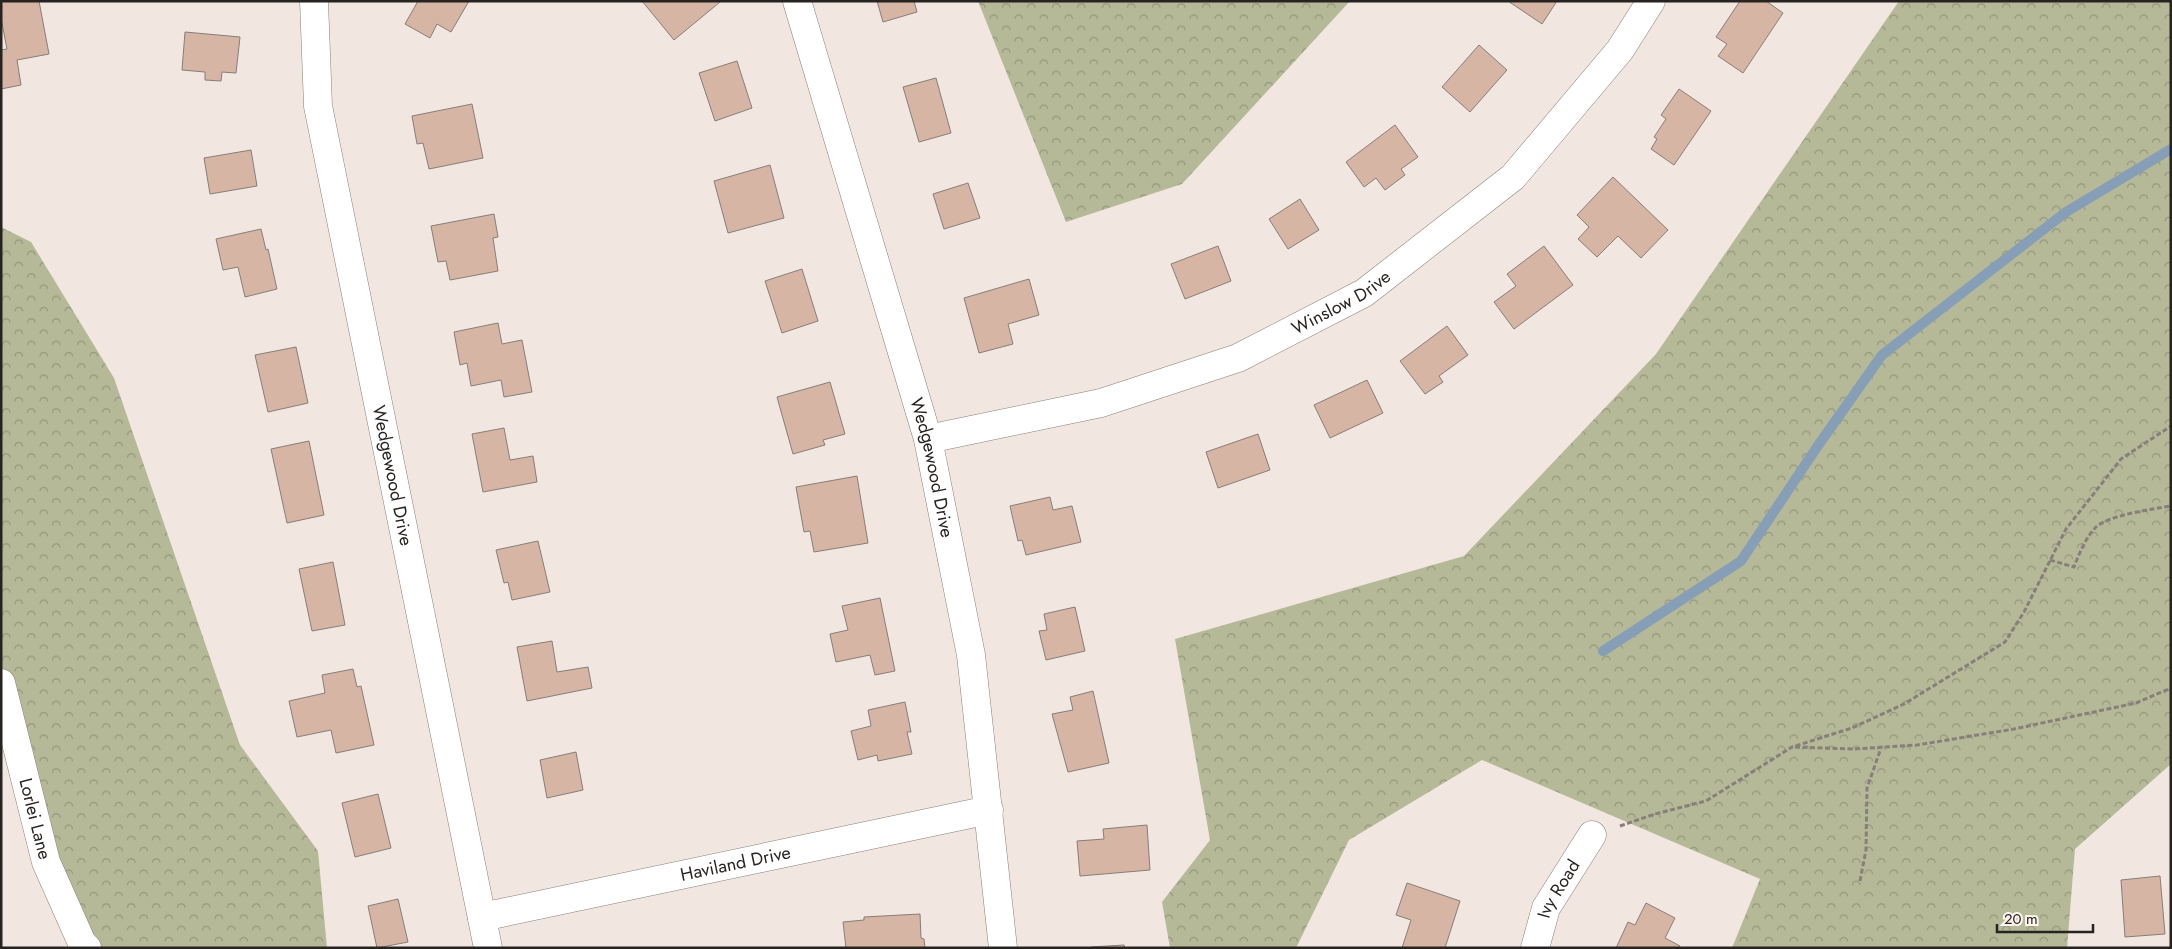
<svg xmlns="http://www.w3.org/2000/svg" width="2172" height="949" font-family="Jost,sans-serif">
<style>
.forest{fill:url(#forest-crowns)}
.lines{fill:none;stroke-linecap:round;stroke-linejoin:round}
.stream{stroke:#869eb6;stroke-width:10}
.building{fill:#d7b5a5;stroke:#877d78}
.minor-casing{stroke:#887f79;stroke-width:29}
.path{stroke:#867f7a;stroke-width:3;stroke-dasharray:5 2.5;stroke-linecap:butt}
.minor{stroke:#fff;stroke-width:28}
.labels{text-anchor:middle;stroke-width:4;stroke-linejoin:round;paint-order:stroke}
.street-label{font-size:18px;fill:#272320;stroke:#fff5ee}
</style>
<defs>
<pattern id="forest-crowns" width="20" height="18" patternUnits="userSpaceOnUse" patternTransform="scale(1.25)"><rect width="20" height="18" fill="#b6b998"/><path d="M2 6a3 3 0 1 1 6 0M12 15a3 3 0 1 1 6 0" fill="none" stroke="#94967c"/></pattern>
</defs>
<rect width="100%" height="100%" fill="#f1e7e0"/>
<path class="forest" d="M978,1H1350L1182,184L1066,222Z
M1899,1H2171V764L2075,849L2067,948H1732L1760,879L1482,760L1349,840L1296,948H1170L1162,902L1210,840L1175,639L1464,556L1656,354Z
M1,227L31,242L114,378L240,745L318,851L327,948H87L1,683Z"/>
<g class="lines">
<path class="stream" d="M1603,651L1741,561L1817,447L1882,355L2066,212L2171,149"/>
</g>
<path class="building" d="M1,1H39L49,54L17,60L21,85L1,89V50L7,49L1,18Z
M418,1H469L451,32L437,24L430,38L405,24Z
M642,1H720V2L674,40Z
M877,1H914L917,12L883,22Z
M1508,1H1557L1542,24Z
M1740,1H1766L1783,13L1743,73L1718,56L1727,44L1716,37Z
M185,32L240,37L236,73L222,72L221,81L205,80V72L182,70Z
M1479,45L1507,70L1470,112L1442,87Z
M737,61L752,108L715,121L699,73Z
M936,78L951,133L919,142L903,87Z
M1679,89L1711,111L1674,165L1651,149L1657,139L1654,137L1666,119L1661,115Z
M472,104L483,158L429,169L423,143L417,144L412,116Z
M1395,125L1418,157L1401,169L1405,175L1385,190L1376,178L1364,187L1346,162Z
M251,150L257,186L210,194L204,158Z
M770,165L784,218L728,233L714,181Z
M1613,177L1668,230L1641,258L1618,236L1597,257L1578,239L1589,227L1577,215Z
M968,183L980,218L944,229L933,194Z
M1300,199L1319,230L1288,249L1269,219Z
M494,214L498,237L493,238L498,271L450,280L446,261L438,262L431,226Z
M261,229L266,250L268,249L277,289L245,297L238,267L223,270L216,239Z
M1218,246L1231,281L1185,299L1171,264Z
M1544,246L1573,285L1514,329L1494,302L1516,286L1507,274Z
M802,269L818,321L782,333L765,281Z
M1029,279L1039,315L1008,324L1013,344L979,353L964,298Z
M498,323L502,344L522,340L532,392L504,397L501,380L471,386L467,363L460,365L454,332Z
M1447,326L1468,355L1439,376L1443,382L1425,394L1400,361Z
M296,347L308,403L268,412L255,355Z
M1367,380L1383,413L1330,438L1314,405Z
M830,382L845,434L823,440L825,445L793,454L777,397Z
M504,428L510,460L533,456L537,482L483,492L472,434Z
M1258,434L1270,470L1218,488L1206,452Z
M309,441L324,515L287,523L271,449Z
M857,476L868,543L814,552L810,531L804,532L796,487Z
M1050,497L1053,510L1072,506L1081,542L1026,555L1022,540L1018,541L1010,506Z
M538,541L550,592L512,600L508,582L504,583L496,550Z
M333,562L345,625L312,631L299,569Z
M880,598L895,671L875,675L870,655L836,662L830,634L848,630L842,606Z
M1075,607L1085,651L1046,660L1039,631L1047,630L1044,614Z
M552,641L557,672L588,667L592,688L527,701L517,647Z
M353,669L357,687L361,686L374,745L336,753L331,730L297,737L289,701L325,693L322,675Z
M1093,691L1109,763L1068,772L1052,714L1073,710L1070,697Z
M905,702L911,732H907L912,754L878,761L877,755L858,760L851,731L871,726L868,710Z
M576,752L583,790L547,798L540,760Z
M378,794L391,848L355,857L342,803Z
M1147,825L1150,870L1080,876L1077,841L1104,839L1103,829Z
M2160,876L2165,934L2125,937L2121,880Z
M1407,883L1460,901L1445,948H1402L1411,920L1396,915Z
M398,899L408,942L377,948L368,906Z
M1646,903L1675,918L1665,938L1680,946L1679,948H1616L1628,922L1635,925Z
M920,914L921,938L924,939L925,948H846L843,922L864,920V917Z
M1124,945L1125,948H1091V947Z"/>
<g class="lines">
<g class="minor-casing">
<g id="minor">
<path id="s1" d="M314,1L318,106L488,948"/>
<path id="s2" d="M797,1L928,439L971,655L1003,948"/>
<path id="s3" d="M928,439L1101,403L1238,358L1364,293L1513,177L1620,50L1651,1"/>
<path id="s4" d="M1,683L46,862L82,943L87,948"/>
<path id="s5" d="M482,917L989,810"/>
<path id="s6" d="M1535,948L1546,908L1592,835"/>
</g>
</g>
<path class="path" d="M2050,560L2074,567C2079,554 2086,537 2096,527C2109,515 2153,509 2171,506
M1795,747L1854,749L1917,745L2014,729L2136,703L2171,688
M1620,826L1655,814L1706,801L1792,747L1852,728L1904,704L2005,642L2024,612L2066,529L2121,459L2171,426
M1860,881L1866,850L1867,788L1881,748"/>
<use href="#minor" class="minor"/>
</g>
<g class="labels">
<g class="street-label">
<text dy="6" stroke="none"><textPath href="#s3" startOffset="438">Winslow Drive</textPath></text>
<text dy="6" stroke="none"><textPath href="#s2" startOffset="486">Wedgewood Drive</textPath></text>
<text dy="6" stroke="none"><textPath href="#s1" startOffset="482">Wedgewood Drive</textPath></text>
<text dy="6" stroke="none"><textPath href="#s4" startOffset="140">Lorlei Lane</textPath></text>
<text dy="6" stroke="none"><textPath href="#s5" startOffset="259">Haviland Drive</textPath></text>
<text dy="6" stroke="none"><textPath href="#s6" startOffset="64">Ivy Road</textPath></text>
</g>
</g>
<rect width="2172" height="949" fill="none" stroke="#272320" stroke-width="5"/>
<path d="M1997 924v8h96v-8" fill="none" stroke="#272320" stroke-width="2.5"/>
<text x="2004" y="924" font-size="15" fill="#272320" stroke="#fff5ee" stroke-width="4" paint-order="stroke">20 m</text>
</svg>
